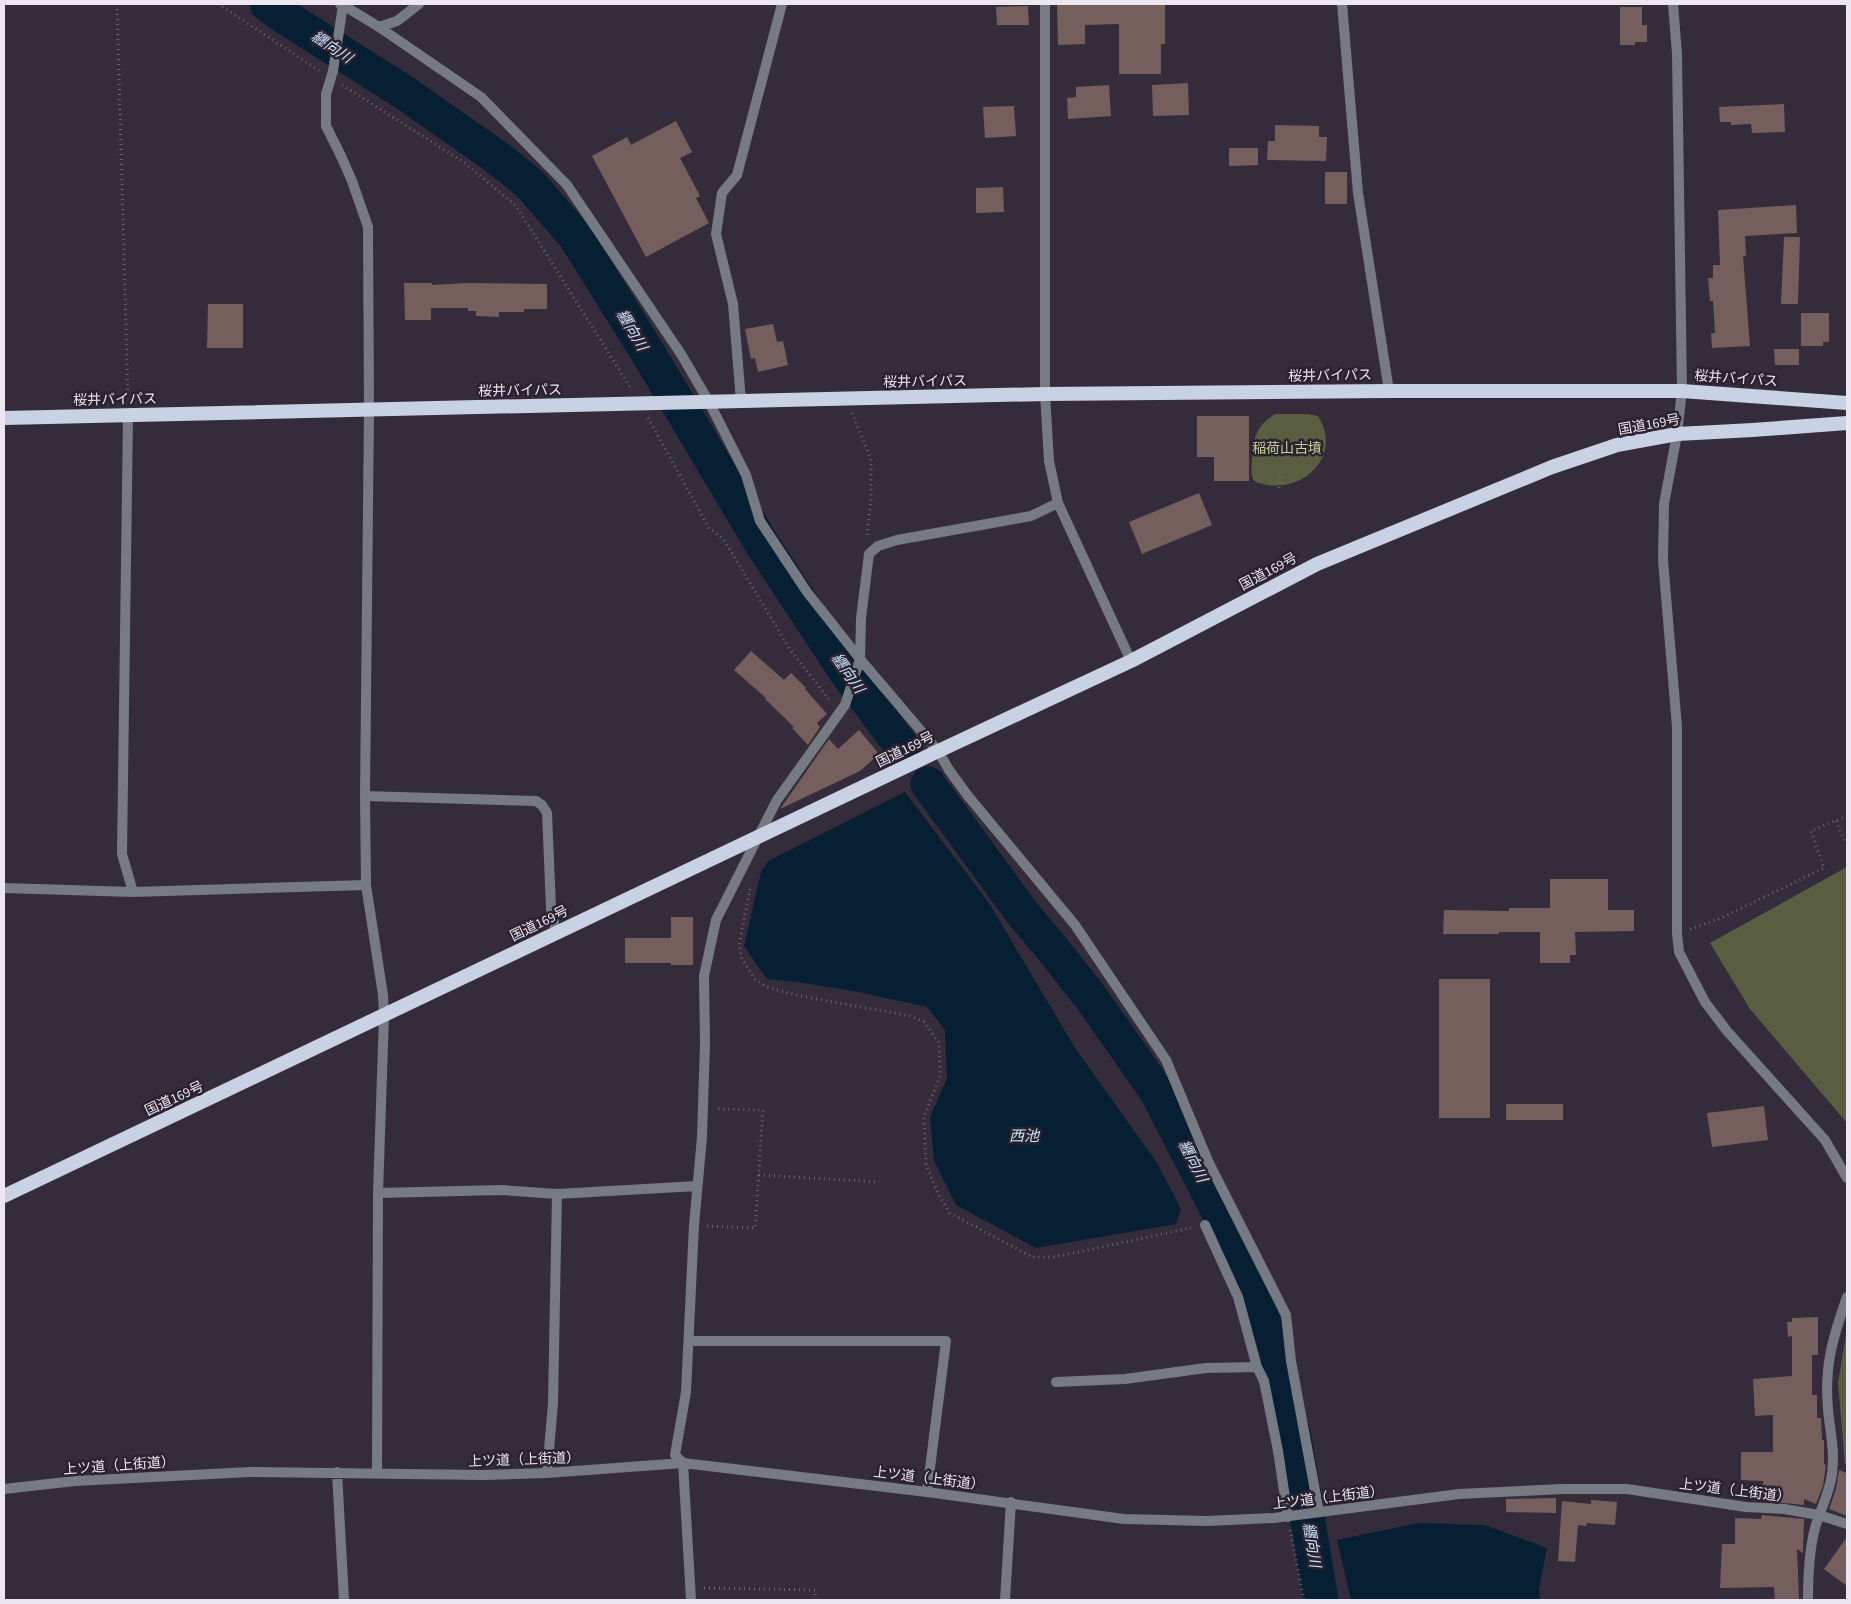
<svg xmlns="http://www.w3.org/2000/svg" width="1851" height="1604" font-family="'Source Sans 3','Noto Sans JP',sans-serif">
<style>
.forest{fill:#585e3f}
.water{fill:#061f32}
.lines{fill:none;stroke-linecap:round;stroke-linejoin:round}
.river{stroke:#061f32;stroke-width:35}
.building{fill:#745f5c}
.path{stroke:#6c6471;stroke-width:3;stroke-dasharray:1 4;stroke-linecap:butt}
.service{stroke:#767a82;stroke-width:10}
.minor{stroke:#767a82;stroke-width:10}
.tertiary{stroke:#767a82;stroke-width:10}
.trunk{stroke:#c9d2e4;stroke-width:14}
.labels{text-anchor:middle;stroke-width:5;stroke-linejoin:round;paint-order:stroke}
.street-label{font-size:14px;fill:#ece6f0;stroke:#2b2230}
.park-label{font-size:14px;fill:#c5d196;stroke:#2b2230}
.water-label{font-size:15px;font-style:italic;fill:#c6e3fd;stroke:#2b2230}
</style>
<rect width="100%" height="100%" fill="#352c3b"/>
<path class="forest" d="M1275,414H1307L1318,416C1343,455 1304,494 1263,484C1259,483 1255,483 1253,479C1250,472 1252,459 1253,452C1253,435 1260,423 1275,414Z
M1847,867V1123L1750,1009L1710,943Z
M1847,1329V1465L1845,1464L1838,1383Z"/>
<path class="water" d="M905,792L989,903L1075,1048L1157,1163L1181,1209L1176,1224L1036,1248L956,1205L934,1161L930,1117L947,1078L946,1059L945,1030L927,1007L859,992L798,982L767,979L744,946L761,872L768,861Z
M1418,1523L1485,1525L1547,1548L1539,1588L1540,1600H1351L1337,1540Z"/>
<g class="lines">
<path class="river" d="M267,4L285,17L405,93L495,156L529,183L575,236L645,348L762,544L847,673L903,748
M928,784L1023,914L1051,947L1092,999L1157,1092L1230,1234L1265,1326L1294,1438L1321,1600"/>
</g>
<path class="building" d="M1057,4H1165V44H1161V74H1119V24L1085,25V44L1058,45Z
M1028,6L1029,25H997L996,7Z
M1620,7H1642V25H1647V42H1635V45H1620Z
M1188,83L1189,115L1153,116L1152,85Z
M1109,85L1111,116L1068,119L1067,98L1076,97V87Z
M1784,104L1785,132L1752,133L1751,124L1731,125V122H1720L1719,107Z
M1014,106L1016,136L985,138L983,107Z
M676,121L692,152L680,158L700,196L696,198L709,223L646,257L592,156L627,137L631,145Z
M1275,125L1319,126V137H1327L1326,161L1267,160L1268,141H1275Z
M1229,148H1258V165L1229,166Z
M1325,172H1347V204H1325Z
M1003,187L1004,212L976,213V188Z
M1796,205L1797,233L1745,236L1746,256H1743L1750,346L1712,348L1711,333H1715L1713,301H1710L1708,278H1713V265H1720L1718,210Z
M1784,237H1800L1798,304H1781Z
M404,283H432V285L468,283L547,284V309H524V312H499V317L476,316V311H468V308H431V320H405Z
M208,304H243V348H207Z
M1801,313H1829V342H1823V346H1801Z
M773,324L777,342L783,341L788,365L758,372L755,358L751,359L745,329Z
M1774,349H1799V365H1775Z
M1197,416H1249V481H1214V457H1197Z
M1199,493L1212,525L1142,554L1129,522Z
M751,651L784,680L791,673L806,688L805,689L827,714L817,723L820,727L808,745L792,728L794,727L765,699L766,698L734,670Z
M859,730L879,754L860,771L780,809L829,739L838,749Z
M1550,879H1608V910H1634V931L1575,932L1576,955H1570V963H1540V932H1499V934H1443L1444,910L1509,911V908H1550Z
M671,917H693V965H671V963H625V938H671Z
M1439,979H1490V1118H1439Z
M1506,1104H1563V1120H1506Z
M1764,1106L1768,1140L1712,1147L1707,1113Z
M1818,1317V1355H1812V1395H1817V1418H1821L1822,1440H1824V1464L1826,1465L1823,1486L1816,1504L1804,1499V1505L1762,1501L1763,1481L1741,1480V1452H1773V1415L1755,1416L1753,1379L1792,1376V1336L1788,1337L1787,1322H1792V1318Z
M1839,1470L1847,1473V1516L1829,1509L1836,1489Z
M1556,1498V1513L1506,1512V1499Z
M1591,1500L1617,1502L1615,1525L1587,1523L1586,1526L1578,1525L1575,1562L1558,1561L1562,1501L1591,1504Z
M1762,1515L1804,1519L1803,1553L1797,1549L1799,1600H1775L1774,1587L1720,1588L1722,1544H1735V1518L1761,1519Z
M1847,1537V1586L1824,1569Z"/>
<g class="lines">
<path class="path" d="M117,4L128,399
M218,4L320,71
M342,85L465,163L516,206L630,387
M852,413L871,459V500L867,536
M648,418L709,528L724,540L791,651L831,702
M1279,488L1280,472
M1836,821L1844,840
M750,889L739,945L742,959L755,979L765,986L781,991L806,997L910,1016L924,1022L939,1043L940,1076L924,1117L926,1164L938,1194L950,1213L1032,1257H1055L1191,1228
M1690,929L1719,919L1824,868L1811,831L1847,816
M759,1175L879,1182
M707,1226L755,1228L763,1110L718,1109
M1290,1530L1304,1600
M704,1588L815,1590L816,1600"/>
<path class="service" d="M741,401L733,304L716,234L722,193L737,175L782,4
M365,796L536,801L542,805L547,813L551,908L556,933
M378,1193L502,1190L557,1194L697,1186
M689,1341H946L927,1492
M683,1463L675,1455L686,1392L694,1225L702,1137L705,1043L704,976L716,920L758,837
M547,1473L553,1403L557,1194
M1005,1600L1011,1502"/>
<path class="minor" d="M1045,4V394L1049,461L1058,503L1131,661
M1342,4L1358,193L1389,391
M1673,4L1677,54L1682,391L1677,434L1664,504L1663,560L1677,727V934L1679,952L1705,1002L1727,1031L1825,1140L1847,1178
M343,5L379,27L397,21L419,4
M379,27L481,97L567,185L681,354L709,402L746,475L760,521L807,592L860,659L938,751L949,770L968,796L1075,925L1166,1060L1208,1161L1286,1315L1291,1361L1319,1512
M341,156L352,181L368,227L369,410L365,796L366,885L383,995L384,1016L378,1193L377,1473
M128,415L122,854L133,892
M758,837L777,800L845,705L860,659L861,618L869,554L878,546L897,540L1031,516L1058,503
M4,888L133,892L366,885
M1205,1225L1238,1297L1257,1367L1264,1381L1278,1451L1288,1517
M1056,1382L1125,1379L1206,1368L1257,1367
M683,1463L691,1600
M337,1472L344,1600
M4,1489L75,1481L250,1472L484,1475L547,1473L683,1463L927,1492L1124,1519L1207,1521L1274,1518L1459,1494L1563,1489H1627L1746,1507L1784,1509L1819,1515L1847,1524
M1808,1600C1808,1576 1809,1551 1815,1528C1820,1510 1830,1492 1832,1474C1835,1449 1830,1432 1828,1409C1824,1366 1833,1337 1847,1297"/>
<path class="tertiary" d="M340,4L343,5L333,71L326,94V126L341,156"/>
<path class="trunk" d="M4,418L1045,394L1389,391H1682L1847,403
M4,1196L932,754L1131,661L1317,564L1552,467L1617,445L1677,434L1753,430L1847,423"/>
</g>
<g class="labels">
<g class="street-label">
<text transform="translate(1330 375) rotate(-1)" y="5">桜井バイパス</text>
<text transform="translate(1736 378) rotate(4)" y="5">桜井バイパス</text>
<text transform="translate(925 381) rotate(-1)" y="5">桜井バイパス</text>
<text transform="translate(520 390) rotate(-1)" y="5">桜井バイパス</text>
<text transform="translate(115 399) rotate(-1)" y="5">桜井バイパス</text>
<text transform="translate(1649 424) rotate(-10)" y="5">国道169号</text>
<text transform="translate(1268 571) rotate(-28)" y="5">国道169号</text>
<text transform="translate(905 749) rotate(-26)" y="5">国道169号</text>
<text transform="translate(539 923) rotate(-26)" y="5">国道169号</text>
<text transform="translate(174 1098) rotate(-25)" y="5">国道169号</text>
<text transform="translate(524 1459) rotate(-2)" y="5">上ツ道（上街道）</text>
<text transform="translate(119 1465) rotate(-4)" y="5">上ツ道（上街道）</text>
<text transform="translate(929 1478) rotate(7)" y="5">上ツ道（上街道）</text>
<text transform="translate(1735 1490) rotate(7)" y="5">上ツ道（上街道）</text>
<text transform="translate(1328 1497) rotate(-7)" y="5">上ツ道（上街道）</text>
</g>
<g class="park-label">
<text x="1287" y="453">稲荷山古墳</text>
</g>
<g class="water-label">
<text transform="translate(332 47) rotate(34)" y="5">纒向川</text>
<text transform="translate(632 330) rotate(59)" y="5">纒向川</text>
<text transform="translate(848 673) rotate(55)" y="5">纒向川</text>
<text x="1024" y="1141">西池</text>
<text transform="translate(1193 1161) rotate(63)" y="5">纒向川</text>
<text transform="translate(1312 1545) rotate(81)" y="5">纒向川</text>
</g>
</g>
<rect width="1851" height="1604" fill="none" stroke="#ece6f0" stroke-width="10"/>
</svg>
